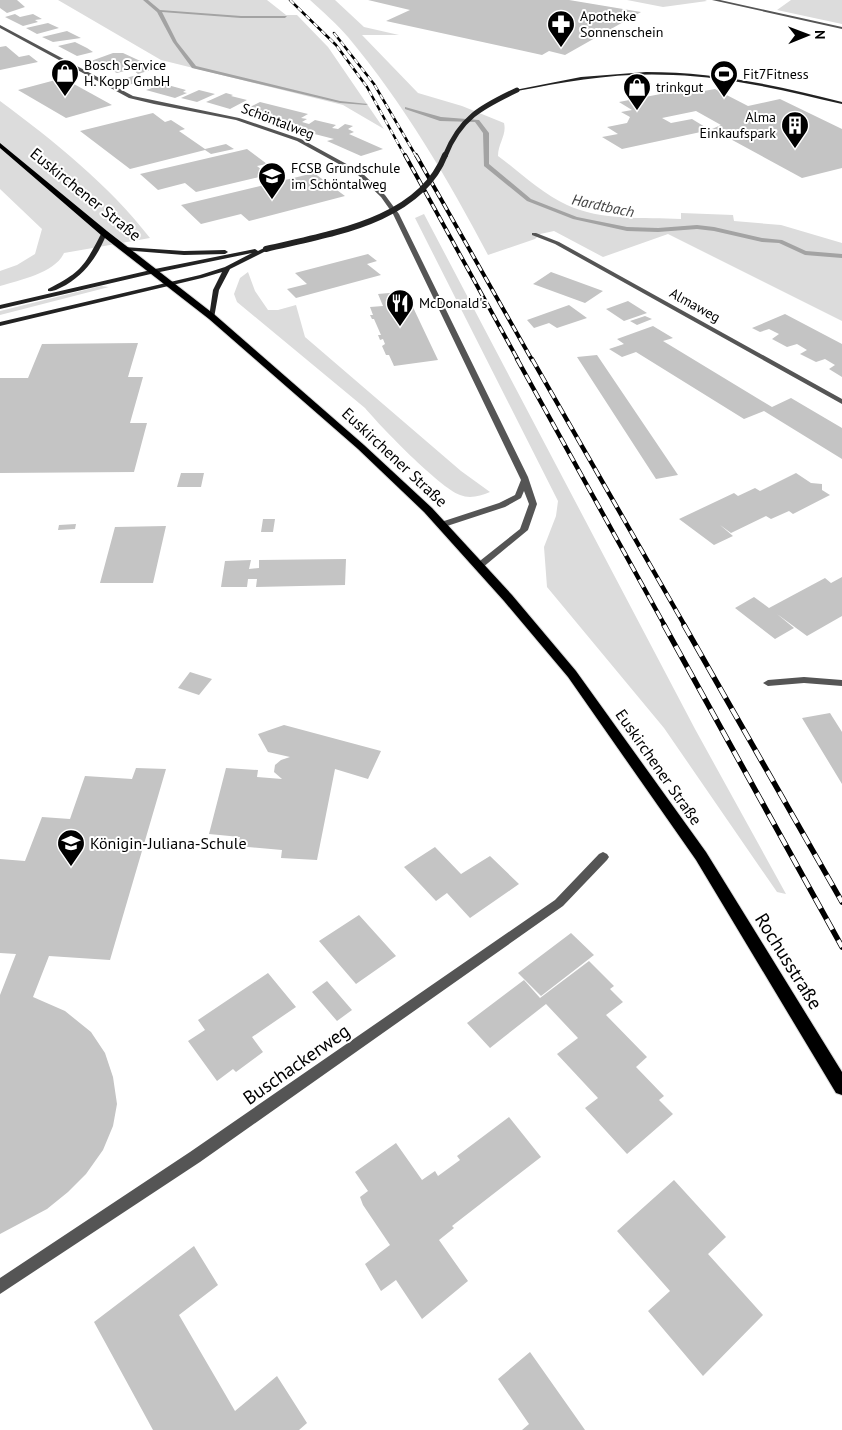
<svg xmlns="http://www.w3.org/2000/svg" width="842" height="1430" font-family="'PT Sans',sans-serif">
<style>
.green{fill:#dcdcdc}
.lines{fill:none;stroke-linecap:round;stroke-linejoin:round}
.stream{fill:#a3a3a3;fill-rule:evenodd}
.building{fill:#c4c4c4}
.primary-casing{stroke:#dbdbdb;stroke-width:2}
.street{fill:#555;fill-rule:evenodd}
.secondary{fill:#222;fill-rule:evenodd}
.primary{fill:#000;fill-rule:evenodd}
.rail-far3-casing{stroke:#000;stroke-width:2.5}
.rail-far2-casing{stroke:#000;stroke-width:4}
.rail-far1-casing{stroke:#000;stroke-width:4.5}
.rail-casing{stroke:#000;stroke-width:5.5}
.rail-far3{stroke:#fff;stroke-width:2;stroke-dasharray:5.5;stroke-linecap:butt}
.rail-far2{stroke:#fff;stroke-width:2.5;stroke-dasharray:7;stroke-linecap:butt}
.rail-far1{stroke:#fff;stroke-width:3;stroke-dasharray:9;stroke-linecap:butt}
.rail{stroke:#fff;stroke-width:4;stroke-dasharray:12;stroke-linecap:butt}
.secondary-bridge-far1{stroke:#222;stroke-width:5}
.secondary-bridge{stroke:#222;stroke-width:6}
.labels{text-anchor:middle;stroke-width:4;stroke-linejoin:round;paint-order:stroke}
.far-poi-label{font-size:14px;fill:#000;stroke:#fff;text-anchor:start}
.far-street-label{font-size:14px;fill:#000;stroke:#fff}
.far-water-label{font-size:15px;font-style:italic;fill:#444;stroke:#fff}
.street-label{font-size:16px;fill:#000;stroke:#fff}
.poi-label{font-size:16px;fill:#000;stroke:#fff;text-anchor:start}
.near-street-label{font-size:19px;fill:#000;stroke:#fff}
</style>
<rect width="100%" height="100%" fill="#fff"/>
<path class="green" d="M58,0H267L286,15H297L328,47L384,129L343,105L161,60Z
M310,0H335L364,27L399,35H362L418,93L462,106L504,123C507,135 498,143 498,156C520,172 542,194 567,205C601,221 644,217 681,219V213L733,215L734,221L781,225L842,243V321L668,234L603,257L554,231L540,234L535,239L488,255C448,179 404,104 348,37C337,24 323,12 310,0Z
M627,0H705L707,1L663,7Z
M791,0H842V24L777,10Z
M0,101C54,141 109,185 150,238L64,253C55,273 20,280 0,286V271L17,265L35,254L42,229L0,189Z
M424,214L695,729L786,894L777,892L664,728L547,587L544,547L556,516L558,501L415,218Z
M248,272L255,291L268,310H278L296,305L305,337L461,471L490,492C480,496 470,499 460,495C439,487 381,427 365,408L237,302L234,294L240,278Z
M101,286L109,287L0,315V311Z"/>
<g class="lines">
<path class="stream" d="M143,0H148L160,10L241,16H287L285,18H241L162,12L177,42L196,66L340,101L368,104L366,105L340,103L192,68L173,42L157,12Z
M405,107L441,117L479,120L489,133V164L531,199L577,217L627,227L658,228L697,225L714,227L762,238L782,240L806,251L842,254V258L805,255L779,243L762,242L714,231L697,229L658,232L627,231L573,219L527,201L484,166L483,133L475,122L440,121L405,109Z"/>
</g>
<path class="building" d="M0,0H17L25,7L7,13L0,8Z
M368,0H569L641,12L565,55L549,51L542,55L386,21L410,10Z
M15,14L20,17L33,14L42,19L35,20L38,22L23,26L5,17Z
M48,23L59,28L37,34L26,28Z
M67,31L81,38L53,42L42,37Z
M75,42L87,48L93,52L77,56L58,46Z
M6,46L19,57L29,55L38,62L0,70V47Z
M113,53H123L149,65L144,66L151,70L138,74L132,69L117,73L91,61Z
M137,75L147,80L128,85L118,80Z
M63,78L112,105L66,118L18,90Z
M164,84L186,90L183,92L187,93L175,98L146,90Z
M697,87L704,91L715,89L748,106L780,99L842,129V168L802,178L712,129L721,125L696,111L662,118L671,123L692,119L710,130L622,149L602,137L618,134L607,127L627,123L630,117L621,112L632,110L619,102Z
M199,90L215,94L197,102L181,98Z
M226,93L233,95L231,96L247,100L230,109L206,102Z
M260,102L308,114L301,118L307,119L302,122L309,124L315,120L336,125L332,128L338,129L345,124L353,126L348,129L354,132L349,134L383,149L361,156L327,141L334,139L299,130L300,129L294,127L297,125L267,118L273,114L265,112L260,115L242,111Z
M153,113L165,122L171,120L185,129L179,131L205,149L226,144L234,149L211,154L205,150L130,169L80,131Z
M247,149L267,164L257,166L268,175L196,192L185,183L158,190L140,174Z
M314,173L345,196L249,221L241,214L201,224L181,205Z
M368,254L377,261L367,264L381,275L296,298L287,289L307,284L295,273Z
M551,272L603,291L585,303L533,284Z
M400,292L405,303H411L438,360L394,366L389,355H386L382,346L385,344L383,339L380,340L378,335H381L374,319H372L370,315H373L370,307L383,306L378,294Z
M628,301L647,313L624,321L606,309Z
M569,305L587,318L557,328L549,323L534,328L527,320Z
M785,314L842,344V377L829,369L835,365L825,359L816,362L800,354L807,350L797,344L787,347L772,339L779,334L769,329L760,332L752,328Z
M645,316L652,319L637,325L630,321Z
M653,326L673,338L663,341L772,407L791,398L842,428V459L764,411L744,419L636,352L622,357L609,349L624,344L617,339Z
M138,343L128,377H143L130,423H147L134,472L0,473V378H28L42,344Z
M597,355L674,469L678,475L656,479L577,357Z
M181,473H204L201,487H177Z
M796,473L811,483L822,484V490L830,495L793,514L789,511L771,519L766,516L731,533L720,525L733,536L714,545L679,519L734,493L738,496L755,488L760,491Z
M263,519H275L273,532H261Z
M76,524L75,529L58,530L59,525Z
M166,526L153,583H100L115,527Z
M346,559L345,585L256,587L257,579H248L247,587H221L225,561L251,560L249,569L259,568V560Z
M842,577V616L807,636L777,614L794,628L775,639L735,608L754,597L769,608L825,578L831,583Z
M190,672L212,679L199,695L178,688Z
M830,713L842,732V784L802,718Z
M284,725L381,751L368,779L335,769L317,860L281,858L282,850L238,846L240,837L209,834L226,768L258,770L257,777L282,779L274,772L275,765L281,760L290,757L268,752L258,734Z
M136,768L166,769L110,960L49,956L33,997L65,1011L91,1032L105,1053L113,1077L117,1104L113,1126L103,1150L86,1174L68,1192L47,1209L0,1234V995L16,954L0,953V859L25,861L42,817L70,819L85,776L132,779Z
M435,847L461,874L490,856L519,884L470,918L447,893L436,901L404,867Z
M359,915L396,956L356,984L319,941Z
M571,933L594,955L541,996L518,973Z
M589,961L614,986L610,989L623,1002L606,1015L647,1057L636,1067L664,1096L659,1100L673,1114L627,1154L585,1108L598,1098L557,1054L578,1038L546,1004L490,1048L467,1023L524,980L540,998Z
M268,973L296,1007L252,1037L263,1052L236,1072L233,1069L217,1081L188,1041L205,1030L198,1020Z
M327,981L352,1010L337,1021L312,992Z
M509,1117L541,1157L452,1226L454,1228L439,1240L468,1281L422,1319L396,1280L381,1291L365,1264L390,1245L363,1205L360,1197L368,1191L355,1172L396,1143L422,1180L435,1171L438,1176L460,1160L457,1156Z
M674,1180L726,1237L708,1254L763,1315L703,1376L648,1311L670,1291L617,1231Z
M194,1246L218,1285L179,1315L235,1411L277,1376L307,1423L299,1430H153L94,1322Z
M530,1352L585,1430H522L529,1424L498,1379Z"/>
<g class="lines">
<g class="primary-casing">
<path id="primary" d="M0,143L107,231L215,315L364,445L432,508L512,595L576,671L706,852L842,1072V1095L836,1093L696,860L568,677L504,601L424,512L358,449L209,319L101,235L0,148Z"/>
</g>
<path class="street" d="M712,0H720L842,27V29Z
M0,25L133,96L239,118L301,139L361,172L385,195L399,214L528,477L537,504L528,530L482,568H476L475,566L476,564L520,529L529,504L524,491L521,498L505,507L444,527L441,528L437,525L438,523L499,503L515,495L521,480L393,214L381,197L357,174L297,141L236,120L154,104L129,98L0,28Z
M532,233H536L559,242L842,399V404L555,244L532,235Z
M804,677L842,680V686L804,683L768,686L763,683L768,680Z
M603,852L607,854L609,857L607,860L563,906L200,1162L0,1294V1278L190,1152L555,900L599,854Z"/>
<path class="secondary" d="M646,72C713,72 777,85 842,102V104C786,91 730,77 673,75C620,72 568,81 517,91L515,90L581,77Z
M102,232L107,233C98,255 87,272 66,285C60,288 54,292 48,291V289C82,272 85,265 102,232Z
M124,247L184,251L225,250L228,252L225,254L184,255L122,250L121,249Z
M266,247L269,249L268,250L230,269L219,290L214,318L209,317L213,290L222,272L202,278L0,326V322L200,275L225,267L252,253L155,273L0,309V305L155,269L255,249L258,251Z"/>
<use href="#primary" class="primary"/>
<g class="rail-far3-casing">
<path id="rail-far3" d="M290,0L336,45L367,87L405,156
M334,33L374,84L416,156"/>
</g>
<g class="rail-far2-casing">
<path id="rail-far2" d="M405,155L518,360
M416,155L532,360"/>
</g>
<g class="rail-far1-casing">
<path id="rail-far1" d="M517,359L665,626
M532,359L685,626"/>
</g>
<g class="rail-casing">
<path id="rail" d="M664,625L842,947
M684,625L842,902"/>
</g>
<use href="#rail-far3" class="rail-far3"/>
<use href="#rail-far2" class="rail-far2"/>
<use href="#rail-far1" class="rail-far1"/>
<use href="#rail" class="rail"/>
<path class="secondary-bridge-far1" d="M445,156C460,118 481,107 517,90"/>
<path class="secondary-bridge" d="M266,249C328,234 419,222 445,155"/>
</g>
<defs>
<g id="pharmacy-pin" transform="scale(1.4375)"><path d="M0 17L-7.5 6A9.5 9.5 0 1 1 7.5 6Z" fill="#000" stroke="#fff"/><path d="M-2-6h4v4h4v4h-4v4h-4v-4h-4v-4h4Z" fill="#fff"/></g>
<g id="shop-pin" transform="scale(1.4375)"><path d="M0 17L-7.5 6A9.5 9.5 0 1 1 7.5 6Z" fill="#000" stroke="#fff"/><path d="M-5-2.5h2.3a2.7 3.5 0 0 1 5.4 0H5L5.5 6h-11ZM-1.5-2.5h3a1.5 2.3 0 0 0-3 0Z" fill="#fff"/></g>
<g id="stadium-pin" transform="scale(1.4375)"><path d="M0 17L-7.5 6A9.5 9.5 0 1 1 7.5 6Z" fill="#000" stroke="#fff"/><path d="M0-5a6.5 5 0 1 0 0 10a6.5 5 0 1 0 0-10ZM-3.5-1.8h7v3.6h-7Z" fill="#fff"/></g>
<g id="building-pin" transform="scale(1.4375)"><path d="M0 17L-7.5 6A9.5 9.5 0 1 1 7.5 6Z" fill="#000" stroke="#fff"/><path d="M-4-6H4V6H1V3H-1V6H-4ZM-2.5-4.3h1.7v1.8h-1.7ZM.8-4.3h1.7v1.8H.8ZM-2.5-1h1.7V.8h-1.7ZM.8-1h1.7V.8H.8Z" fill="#fff"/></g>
<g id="school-pin" transform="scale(1.4375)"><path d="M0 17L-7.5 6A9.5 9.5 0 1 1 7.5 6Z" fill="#000" stroke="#fff"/><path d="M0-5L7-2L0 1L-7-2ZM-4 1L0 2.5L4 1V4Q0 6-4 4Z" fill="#fff"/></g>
<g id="restaurant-pin" transform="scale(1.4375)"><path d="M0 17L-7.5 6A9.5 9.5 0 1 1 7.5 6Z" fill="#000" stroke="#fff"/><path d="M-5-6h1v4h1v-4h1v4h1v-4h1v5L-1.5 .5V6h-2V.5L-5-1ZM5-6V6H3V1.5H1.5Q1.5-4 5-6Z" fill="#fff"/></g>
</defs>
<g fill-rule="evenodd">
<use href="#pharmacy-pin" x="561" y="24"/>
<use href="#shop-pin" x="65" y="73"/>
<use href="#stadium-pin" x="724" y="74"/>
<use href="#shop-pin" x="637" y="87"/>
<use href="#building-pin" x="795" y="125"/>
<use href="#school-pin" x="272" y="176"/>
<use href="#restaurant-pin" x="400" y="303"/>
<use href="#school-pin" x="71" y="843"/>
</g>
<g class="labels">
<g class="far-poi-label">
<text x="580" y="21">Apotheke<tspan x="580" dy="16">Sonnenschein</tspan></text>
<text x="84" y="70">Bosch Service<tspan x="84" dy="16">H. Kopp GmbH</tspan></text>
<text x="743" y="79">Fit7Fitness</text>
<text x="656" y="92">trinkgut</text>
<text x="776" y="122" text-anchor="end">Alma<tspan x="776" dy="16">Einkaufspark</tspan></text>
<text x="291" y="173">FCSB Grundschule<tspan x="291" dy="16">im Schöntalweg</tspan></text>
<text x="419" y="308">McDonald's</text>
</g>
<g class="far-street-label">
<text transform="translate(278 121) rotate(21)" y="5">Schöntalweg</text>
<text transform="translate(695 305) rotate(29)" y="5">Almaweg</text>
</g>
<g class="far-water-label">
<text transform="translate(603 206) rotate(12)" y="5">Hardtbach</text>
</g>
<g class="street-label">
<text transform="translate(86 194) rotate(39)" y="6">Euskirchener Straße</text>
<text transform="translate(395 457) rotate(43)" y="6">Euskirchener Straße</text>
<text transform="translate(659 767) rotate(55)" y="6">Euskirchener Straße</text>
</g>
<g class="poi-label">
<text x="90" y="849">Königin-Juliana-Schule</text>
</g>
<g class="near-street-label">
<text transform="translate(789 961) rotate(58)" y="7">Rochusstraße</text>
<text transform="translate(296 1064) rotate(-35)" y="7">Buschackerweg</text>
</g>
</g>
<g transform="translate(807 35) rotate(89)" stroke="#ffffff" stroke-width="4" paint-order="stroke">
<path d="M0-4L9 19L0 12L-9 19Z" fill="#000000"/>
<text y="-8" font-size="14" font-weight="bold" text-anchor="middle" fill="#000000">N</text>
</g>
</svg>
